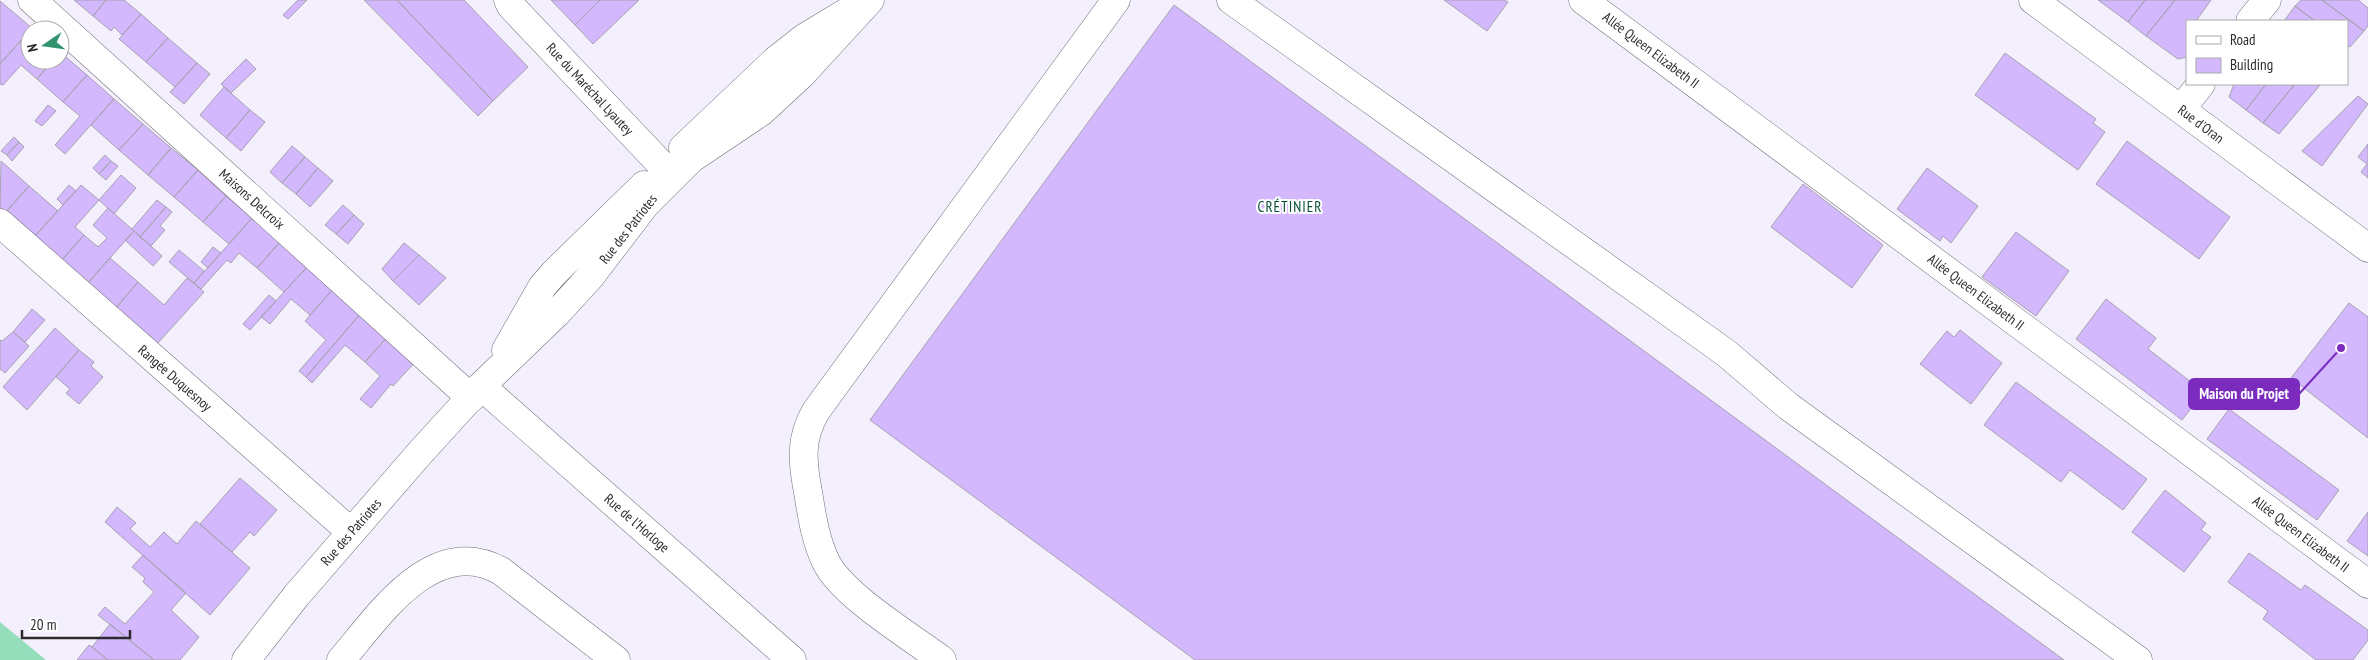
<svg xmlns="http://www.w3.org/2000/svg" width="2368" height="660" font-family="'PT Sans Narrow',sans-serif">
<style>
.green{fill:#95debc}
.building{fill:#d3b8fe;stroke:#a6a2ae}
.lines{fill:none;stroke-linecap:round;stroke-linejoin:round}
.minor-casing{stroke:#716d78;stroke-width:29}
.minor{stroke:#fff;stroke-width:28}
.labels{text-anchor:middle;stroke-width:4;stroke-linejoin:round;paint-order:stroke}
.street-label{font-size:14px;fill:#2c2a2f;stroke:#fff}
.neighbourhood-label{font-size:15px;letter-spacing:1px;fill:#045038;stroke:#fff}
.leader{fill:none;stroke:#7b2cbf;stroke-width:2}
.callout-dot{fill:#7b2cbf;stroke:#fff;stroke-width:2}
.callout{fill:#7b2cbf;stroke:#7b2cbf;stroke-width:2}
.callout-label{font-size:15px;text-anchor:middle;font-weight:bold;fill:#fff}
</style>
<rect width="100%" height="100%" fill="#f4effc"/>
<path class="green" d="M0,622L46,660H0Z"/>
<path class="building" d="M74,0H106L93,16Z
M106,0H124L141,14L122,35L114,27L111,31L93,16Z
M298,0H307L288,19L283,15Z
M364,0H397L493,101L478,116Z
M397,0H464L528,67L493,101Z
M551,0H600L575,25Z
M600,0H639L593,44L575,25Z
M1444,0H1504L1508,2L1487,31Z
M2098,0H2145L2128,22Z
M2145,0H2175L2146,36L2128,22Z
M2175,0H2211L2196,21H2187V57L2178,59L2146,36Z
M2301,0H2322L2364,31L2350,47L2347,45V21H2315L2295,6Z
M2322,0H2358L2368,8V26L2364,31Z
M0,1L32,28L0,64Z
M1174,5L2064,660H1195L870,420Z
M2295,6L2315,21H2284Z
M141,14L168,38L146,62L119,39Z
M32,28L35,30H30V60H53L37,79L21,65L3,85L0,84V64Z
M168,38L197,63L175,87L146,62Z
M60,52L87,75L63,102L37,79L53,60H60Z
M2005,53L2096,119L2093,123L2105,132L2078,170L1975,95Z
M246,59L256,69L231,93L221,84Z
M197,63L210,74L184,104L170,92Z
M87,75L114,99L65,154L55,145L80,116L63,102Z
M2234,84H2266L2246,110L2229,97Z
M2266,84H2295L2263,123L2246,110Z
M2295,84H2321L2279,134L2263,123Z
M224,87L250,110L226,138L200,115Z
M2358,96L2368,104L2322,166L2302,151Z
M114,99L143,124L119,150L91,125Z
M48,105L56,111L42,126L35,121Z
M250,110L265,122L241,151L226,138Z
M143,124L171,148L148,175L119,150Z
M14,137L19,142L7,155L1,151Z
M2127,141L2230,217L2199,259L2096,184Z
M19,142L24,147L12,161L7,155Z
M2368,144V178L2361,172L2367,164L2358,157Z
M292,146L305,157L282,183L270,172Z
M171,148L198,170L174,197L148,175Z
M105,155L111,161L99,174L93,168Z
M305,157L318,168L296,194L282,183Z
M1,161L29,186L6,212L0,207Z
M111,161L118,166L106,180L99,174Z
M318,168L333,181L310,207L296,194Z
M1927,168L1978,206L1951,243L1943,236L1940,241L1897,209Z
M198,170L226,196L203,222L174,197Z
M121,175L136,188L114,214L99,200Z
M1803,184L1883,245L1852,288L1771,227Z
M69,185L76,191L63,205L57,199Z
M81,185L99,200L75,227L84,235L61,261L34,237Z
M29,186L58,211L34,237L6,212Z
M226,196L252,218L229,244L203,222Z
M157,200L166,207L140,237L132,229Z
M343,205L354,215L336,234L325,225Z
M166,207L172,212L160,226L165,230L151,246L140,237Z
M108,208L134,231L87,284L61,261L84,235L98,247L107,238L93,225Z
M354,215L364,224L348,244L336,234Z
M252,218L280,242L257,268L239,253L231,263L227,260L201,289L194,283Z
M134,231L162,256L153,266L125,240Z
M2016,232L2069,271L2036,316L1982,277Z
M280,242L308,266L284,292L257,268Z
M404,243L419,255L393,281L382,269Z
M213,247L221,253L208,268L201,262Z
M179,250L204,271L194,283L169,262Z
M419,255L446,278L419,305L393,281Z
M110,258L138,282L115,309L87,284Z
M308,266L334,288L310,315L291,299L270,324L261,317Z
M187,278L204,292L157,344L115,309L138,282L164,305Z
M334,288L362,312L306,377L299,371L326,340L305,321Z
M269,295L276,301L250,330L243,324Z
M2106,299L2156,338L2148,349L2204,392L2182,420L2076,339Z
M2349,303L2368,317V438L2291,378Z
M32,309L45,320L25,342L13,332Z
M362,312L389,335L365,362L345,345L312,383L306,377Z
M55,328L79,350L27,410L3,387Z
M1960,330L2002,363L1971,404L1920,364L1947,331L1954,337Z
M13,332L29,346L5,373L0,369V340L2,341Z
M389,335L417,360L393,386L391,384L371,408L360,399L380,376L365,362Z
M79,350L94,362L91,366L103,377L79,404L66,393L70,389L56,377Z
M2016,382L2147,479L2123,510L2070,470L2061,482L1984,425Z
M2229,409L2339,490L2317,520L2207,439Z
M240,478L277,510L254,536L250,532L232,552L200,524Z
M2165,490L2206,523L2201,530L2211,537L2184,572L2132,532Z
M117,507L136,523L130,529L150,547L164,532L177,544L196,521L250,568L210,615L105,522Z
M2368,512V556L2347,541Z
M2249,553L2301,590L2305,585L2368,630V640L2353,660H2316L2263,619L2268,611L2228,582Z
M143,555L186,593L171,610L199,637L180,660H154L98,615L105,607L125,624L154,592L143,582L145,578L132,567Z
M110,624L154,660H108L92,647Z
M89,645L92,647L108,660H77Z"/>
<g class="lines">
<g class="minor-casing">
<path id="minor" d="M32,0L471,398
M508,0L511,6L673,177
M1231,0L1726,353L1788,406L2138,660
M1583,0L2368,584
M2033,0L2368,248
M2250,21L2267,0
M2181,109L2201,84
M683,148L776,60L804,38L847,12
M0,223L351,532
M506,350L542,287L554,273L644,185
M481,386L792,660
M246,660L296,596L419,454L481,386L557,313L590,277L645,205L691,159L761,112L802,74L870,0
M341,660C379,616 432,533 501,571L616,660
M942,660C910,636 843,596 826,562C815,539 812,516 808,492C802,461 800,438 816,411L1116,0"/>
</g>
<use href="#minor" class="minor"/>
</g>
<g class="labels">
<g class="street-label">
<text transform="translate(1651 50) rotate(37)" y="5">Allée Queen Elizabeth II</text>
<text transform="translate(590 89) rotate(47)" y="5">Rue du Maréchal Lyautey</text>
<text transform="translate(2201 124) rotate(37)" y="5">Rue d'Oran</text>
<text transform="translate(252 199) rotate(42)" y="5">Maisons Delcroix</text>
<text transform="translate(628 229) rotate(-52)" y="5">Rue des Patriotes</text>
<text transform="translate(1976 292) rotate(37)" y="5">Allée Queen Elizabeth II</text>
<text transform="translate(175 378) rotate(41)" y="5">Rangée Duquesnoy</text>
<text transform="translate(637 523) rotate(41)" y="5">Rue de l'Horloge</text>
<text transform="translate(351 532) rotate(-49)" y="5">Rue des Patriotes</text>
<text transform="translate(2301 534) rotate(37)" y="5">Allée Queen Elizabeth II</text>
</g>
<g class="neighbourhood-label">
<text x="1290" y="212">CRÉTINIER</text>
</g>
</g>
<path class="leader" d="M2341 348L2299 394"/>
<circle class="callout-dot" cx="2341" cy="348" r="5"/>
<rect class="callout" x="2189" y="379" width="110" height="30" rx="5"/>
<g class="callout-label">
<text x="2244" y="399">Maison du Projet</text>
</g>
<rect x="2186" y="20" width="162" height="65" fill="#ffffff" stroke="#abaaac"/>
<rect x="2196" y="36" width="25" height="8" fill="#ffffff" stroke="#abaaac"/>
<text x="2230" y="45" font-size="15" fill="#2c2a2f">Road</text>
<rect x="2196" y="58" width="25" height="15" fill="#d3b8fe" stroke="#abaaac"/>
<text x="2230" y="70" font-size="15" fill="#2c2a2f">Building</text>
<g transform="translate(45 45) rotate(257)"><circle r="24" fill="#ffffff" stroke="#abaaac"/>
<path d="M0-4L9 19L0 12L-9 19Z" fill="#31936e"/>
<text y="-8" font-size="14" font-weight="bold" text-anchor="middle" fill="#2c2a2f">N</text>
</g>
<path d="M22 630v8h108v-8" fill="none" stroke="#2c2a2f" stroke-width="2.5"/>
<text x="30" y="630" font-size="15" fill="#2c2a2f" stroke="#ffffff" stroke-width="4" paint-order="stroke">20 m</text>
</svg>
